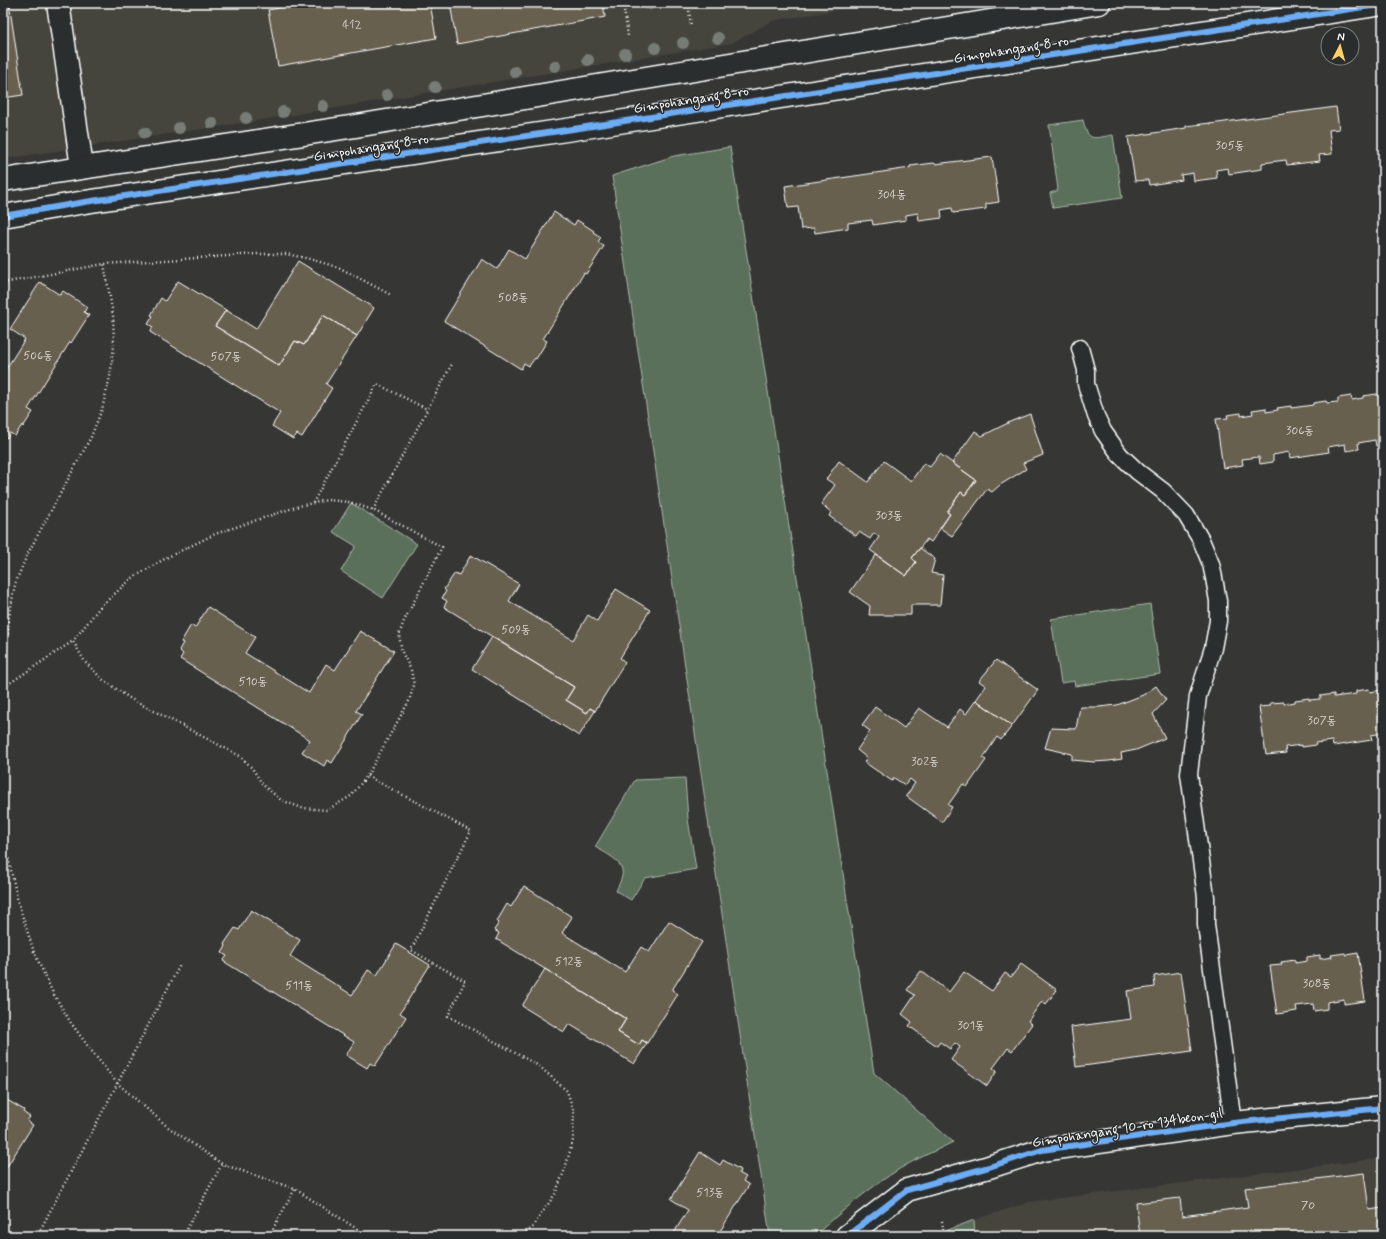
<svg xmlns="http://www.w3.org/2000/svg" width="1386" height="1239" font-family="Mynerve,'Poor Story',sans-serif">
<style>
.built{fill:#45443d}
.green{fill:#5a6f5a;stroke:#acb7ac}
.building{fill:#686150;stroke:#fff}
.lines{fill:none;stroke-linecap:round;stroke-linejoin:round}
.service-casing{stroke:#fff;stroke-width:19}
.minor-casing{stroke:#fff;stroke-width:25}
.tertiary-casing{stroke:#fff;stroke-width:25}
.path{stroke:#fff;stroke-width:2.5;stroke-dasharray:1 3;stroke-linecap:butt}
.service{stroke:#2a2d2e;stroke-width:16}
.minor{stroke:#2a2d2e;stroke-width:22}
.tertiary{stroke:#2a2d2e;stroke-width:22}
.cycleway-casing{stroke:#2a2d2e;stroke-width:8}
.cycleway{stroke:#6dadf4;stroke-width:6}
.tree{fill:#777d76}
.labels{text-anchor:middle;stroke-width:3;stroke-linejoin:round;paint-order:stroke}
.number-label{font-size:12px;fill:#d9d8d3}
.street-label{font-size:14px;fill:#fff;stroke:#2a2d2e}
</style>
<rect width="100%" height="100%" fill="#363735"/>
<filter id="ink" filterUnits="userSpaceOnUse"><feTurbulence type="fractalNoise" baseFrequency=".025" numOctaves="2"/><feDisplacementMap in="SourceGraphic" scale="8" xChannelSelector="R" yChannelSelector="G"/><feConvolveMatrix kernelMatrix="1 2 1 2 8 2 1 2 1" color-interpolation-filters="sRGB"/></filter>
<g filter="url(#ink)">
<path class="built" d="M3,3H878L772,21L732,43L274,118L3,159Z
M1383,1158V1236H975L974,1220L1029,1202Z"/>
<path class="green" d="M640,3H659V4L651,9L641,7Z
M1083,120C1088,143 1093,138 1113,135L1122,198L1053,208L1050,193L1057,191L1058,189L1049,125Z
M730,147L874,1073L953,1142C936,1151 917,1158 901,1168C870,1187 841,1212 814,1236H770L612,176L674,156Z
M351,503L417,544L383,598L341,571L356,546L333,532Z
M1150,604L1160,674L1075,686L1074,681L1061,683L1051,619Z
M685,778L688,819L696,869L645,878L631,900L616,891C618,886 621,881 622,876C625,861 605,853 595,847L635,780Z
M974,1220L975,1236H936L938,1234Z"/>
<path class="building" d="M3,3H9L23,95L3,98Z
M300,3H430L436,38L278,66L268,10L300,4Z
M450,3H603L605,17L457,44Z
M1336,107L1339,129L1329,130L1332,154L1319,155L1320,161L1287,165L1286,160L1262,163V169L1229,174L1228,168L1216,170L1217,178L1194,181L1193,173L1181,175L1182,180L1149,185L1148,180L1135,181L1128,137L1186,128V126L1210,123V124Z
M992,157L999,202L986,204V209L953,213L952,208L941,210L942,218L919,221L918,213L906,215V220L873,225L872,220L848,223V228L815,233L814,228L801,229L798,207L788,208L785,186L910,168V166L934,163L935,164Z
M554,212L574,225L577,220L594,231L593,232L601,237L598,242L604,246L586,274L584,273L543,339L547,341L536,359L535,358L529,366L524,363L521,369L444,321L482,259L497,269L509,249L525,259Z
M298,261L374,308L357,336L323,315L304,345L295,341L279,366L215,326L226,310L256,329Z
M178,281L226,310L215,326L279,366L295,341L304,345L323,315L357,336L326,384L332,388L302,437L297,434L293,439L272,426L280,413L150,332L153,327L148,324L153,316L151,315L161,298L165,301Z
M40,282L60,295L63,291L87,307L84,312L89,315L71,343L70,342L28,409L33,412L23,427L22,425L15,436L10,433L7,438L3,436V367L6,369L25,339L10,329Z
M1377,394V396L1383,395V445L1376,446L1375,440L1358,443L1359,449L1346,451L1345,444L1328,447L1329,452L1290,458L1289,452L1273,455V462L1260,464L1259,457L1242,459L1243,465L1223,468L1216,419L1228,418L1227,415L1241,413V416L1253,414L1252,410L1266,408V412L1278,410L1277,408L1291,406V408L1313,405V403L1326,401L1327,403L1338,402V398L1351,396L1352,400L1363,398V396Z
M1030,414L1043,455L1023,463L1026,469L1000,485L992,492L987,489L952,536L940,528L950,514L947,512L961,492L965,495L976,480L952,463L975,431L982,436L1012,421Z
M940,454L976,480L965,495L961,492L947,512L950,514L931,542L927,539L912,558L916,562L906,576L870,550L879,537L874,533L870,539L859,532L856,536L829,516L831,512L821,504L835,485L826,479L839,461L868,482L884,461L911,481L924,463L930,467Z
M920,548L935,559L931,573L943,575L940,605H911V615H869L870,606L850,592L876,555L906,576L916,562L912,558Z
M471,555L519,584L509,601L573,640L588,615L597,621L616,589L650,610L620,658L625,662L595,711L590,708L587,713L566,700L574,687L444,607L447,601L442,598L446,591L444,589L455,573L459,575Z
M208,607L255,637L245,653L309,693L326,664L335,670L360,631L394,651L356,711L362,714L332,763L327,760L324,766L302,752L310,740L180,659L183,654L179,650L183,643L181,642L191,625L195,628Z
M492,637L574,687L566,700L587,713L590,708L595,711L579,736L472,669Z
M996,660L1038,690L1012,726L976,700L986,686L979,681Z
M1156,686L1166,700L1153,714L1165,738L1136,750L1121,753L1122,759L1109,761L1094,762L1072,760V754L1045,748L1051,728L1076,729L1080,707H1099L1117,705L1143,695Z
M1381,687H1383V733L1371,735L1372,740L1333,746L1332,741L1315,743L1316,745L1302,747V745L1285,747L1286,753L1266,755L1259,707L1270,706V703L1284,702V704L1295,702V700L1309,698V700L1320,699V696L1334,694V697L1356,694V691L1369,689L1370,692L1381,690Z
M976,700L1012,726L1001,740L997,737L983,758L986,760L967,787L963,784L948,805L952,807L942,822L906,796L915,783L910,779L905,785L894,778L892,781L864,762L867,758L857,750L870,731L862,725L875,707L904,728L919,708L947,727L960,709L966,714Z
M524,886L572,917L562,933L625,972L641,947L649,952L669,921L702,942L672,990L678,994L647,1043L642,1040L639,1045L618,1032L626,1019L496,939L499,933L494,930L499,923L497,921L507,904L511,907Z
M251,910L300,940L290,956L352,995L368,970L377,975L396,944L430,965L400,1013L406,1017L375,1066L370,1063L367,1068L346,1055L354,1042L223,961L227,956L222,953L226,946L224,944L235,928L239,930Z
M1345,953L1346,955L1358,953L1365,1001L1344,1004V999L1327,1002V1009L1314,1011L1313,1004L1296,1006L1297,1011L1277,1014L1270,966L1282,965L1281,962L1295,960V963L1307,961V957L1320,955V959L1332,957L1331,955Z
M1021,964L1057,990L1046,1004L1042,1001L1028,1021L1032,1024L1012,1051L1008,1048L993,1068L997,1071L987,1086L951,1060L960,1047L955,1043L950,1049L940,1042L937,1046L909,1026L912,1022L902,1014L915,995L907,990L921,971L949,992L964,972L992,991L1005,973L1011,977Z
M545,969L626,1019L618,1032L639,1045L642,1040L647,1043L634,1064L569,1024L564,1032L522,1006Z
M1181,972L1192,1051L1076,1067L1071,1027L1131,1019L1127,991L1155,987L1154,976Z
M7,1100L24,1110L23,1112L30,1117L27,1121L33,1125L3,1173V1103L4,1104Z
M700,1152L720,1165L723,1160L740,1170L739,1173L746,1177L743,1181L749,1185L717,1236H672L688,1210L671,1199Z
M1364,1173L1369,1210L1383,1208V1236H1140L1136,1203L1180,1198L1182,1216L1248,1207L1245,1188Z"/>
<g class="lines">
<g class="service-casing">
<path id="service" d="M1080,348L1086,370V384L1096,416L1103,431L1120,455L1138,472L1163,491L1186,515L1201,540L1211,564L1214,578L1218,601V621L1213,648L1198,696L1189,774L1206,897V925L1233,1123"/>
</g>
<g class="minor-casing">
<path id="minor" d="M58,3L82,167"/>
</g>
<g class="tertiary-casing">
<path id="tertiary" d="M3,180L356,126L1099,3
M3,216L85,202L573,129L1383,4
M847,1236L907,1190L989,1167L1042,1150L1233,1123L1383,1108"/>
</g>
<path class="path" d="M623,3L628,36
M688,3L691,26
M3,283L104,264L258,254H286L310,259L340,268L391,295
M313,503L377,384L427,409
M373,510L452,364
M4,687L73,641L85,662L102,679L131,699L240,756L252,768L263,785L281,800L302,808L327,810L351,796L367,776L409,701L414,685L411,670L402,652L399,635L404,621L442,547L373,510L349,502L328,500L299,506L215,534L166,558L131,579L100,607L73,641
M3,706L9,618L15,584L27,555L91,437L102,409L110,377L114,346L113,314L104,264
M367,776L471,831L411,950L465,981L448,1016L539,1066L567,1091L574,1112L573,1140L565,1169L555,1194L532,1228L522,1236
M3,815L7,852L18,902L34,952L53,993L71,1023L90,1049L117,1083L168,1127L222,1164L295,1189L368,1236
M942,1221L944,1236
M37,1236L180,965
M183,1236L222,1164
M269,1236L295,1189"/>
<use href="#service" class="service"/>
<use href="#minor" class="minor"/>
<use href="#tertiary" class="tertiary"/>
<g class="cycleway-casing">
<path id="cycleway" d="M3,216L85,202L573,129L1383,4
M847,1236L907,1190L989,1167L1042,1150L1233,1123L1383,1108"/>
</g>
<use href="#cycleway" class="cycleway"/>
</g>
<g class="tree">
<circle cx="718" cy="38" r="6"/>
<circle cx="683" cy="43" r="6"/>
<circle cx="655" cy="48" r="6"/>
<circle cx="625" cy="54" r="6"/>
<circle cx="588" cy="60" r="6"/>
<circle cx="555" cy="66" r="6"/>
<circle cx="515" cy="72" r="6"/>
<circle cx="435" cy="87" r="6"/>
<circle cx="387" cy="95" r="6"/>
<circle cx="323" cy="106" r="6"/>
<circle cx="283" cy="112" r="6"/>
<circle cx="246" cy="118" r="6"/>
<circle cx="212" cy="123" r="6"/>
<circle cx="179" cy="128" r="6"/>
<circle cx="145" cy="133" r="6"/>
</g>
</g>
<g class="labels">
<g class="number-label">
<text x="352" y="28">412</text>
<text x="1230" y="149">305동</text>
<text x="892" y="198">304동</text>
<text x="513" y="301">508동</text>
<text x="38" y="359">506동</text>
<text x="226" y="360">507동</text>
<text x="1300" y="434">306동</text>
<text x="889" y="519">303동</text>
<text x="516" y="633">509동</text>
<text x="253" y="685">510동</text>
<text x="1322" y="724">307동</text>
<text x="925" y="765">302동</text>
<text x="569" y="965">512동</text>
<text x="1317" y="987">308동</text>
<text x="299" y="989">511동</text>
<text x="971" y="1029">301동</text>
<text x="710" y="1196">513동</text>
<text x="1308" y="1209">70</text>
</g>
<g class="street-label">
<text transform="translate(1011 49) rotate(-9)" y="5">Gimpohangang 8-ro</text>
<text transform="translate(691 99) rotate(-9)" y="5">Gimpohangang 8-ro</text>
<text transform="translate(371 147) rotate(-9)" y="5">Gimpohangang 8-ro</text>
<text transform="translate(1127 1127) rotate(-9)" y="5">Gimpohangang 10-ro 134beon-gil</text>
</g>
</g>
<rect width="1386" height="1239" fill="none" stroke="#2a2d2e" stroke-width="16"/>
<rect x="8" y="8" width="1370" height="1223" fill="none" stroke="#fff" stroke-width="1.5" filter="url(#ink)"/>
<g transform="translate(1340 46) rotate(6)"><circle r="19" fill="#2a2d2e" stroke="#7f8182"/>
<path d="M0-3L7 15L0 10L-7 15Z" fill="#ffd166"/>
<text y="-6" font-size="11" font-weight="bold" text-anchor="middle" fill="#ffffff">N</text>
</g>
</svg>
